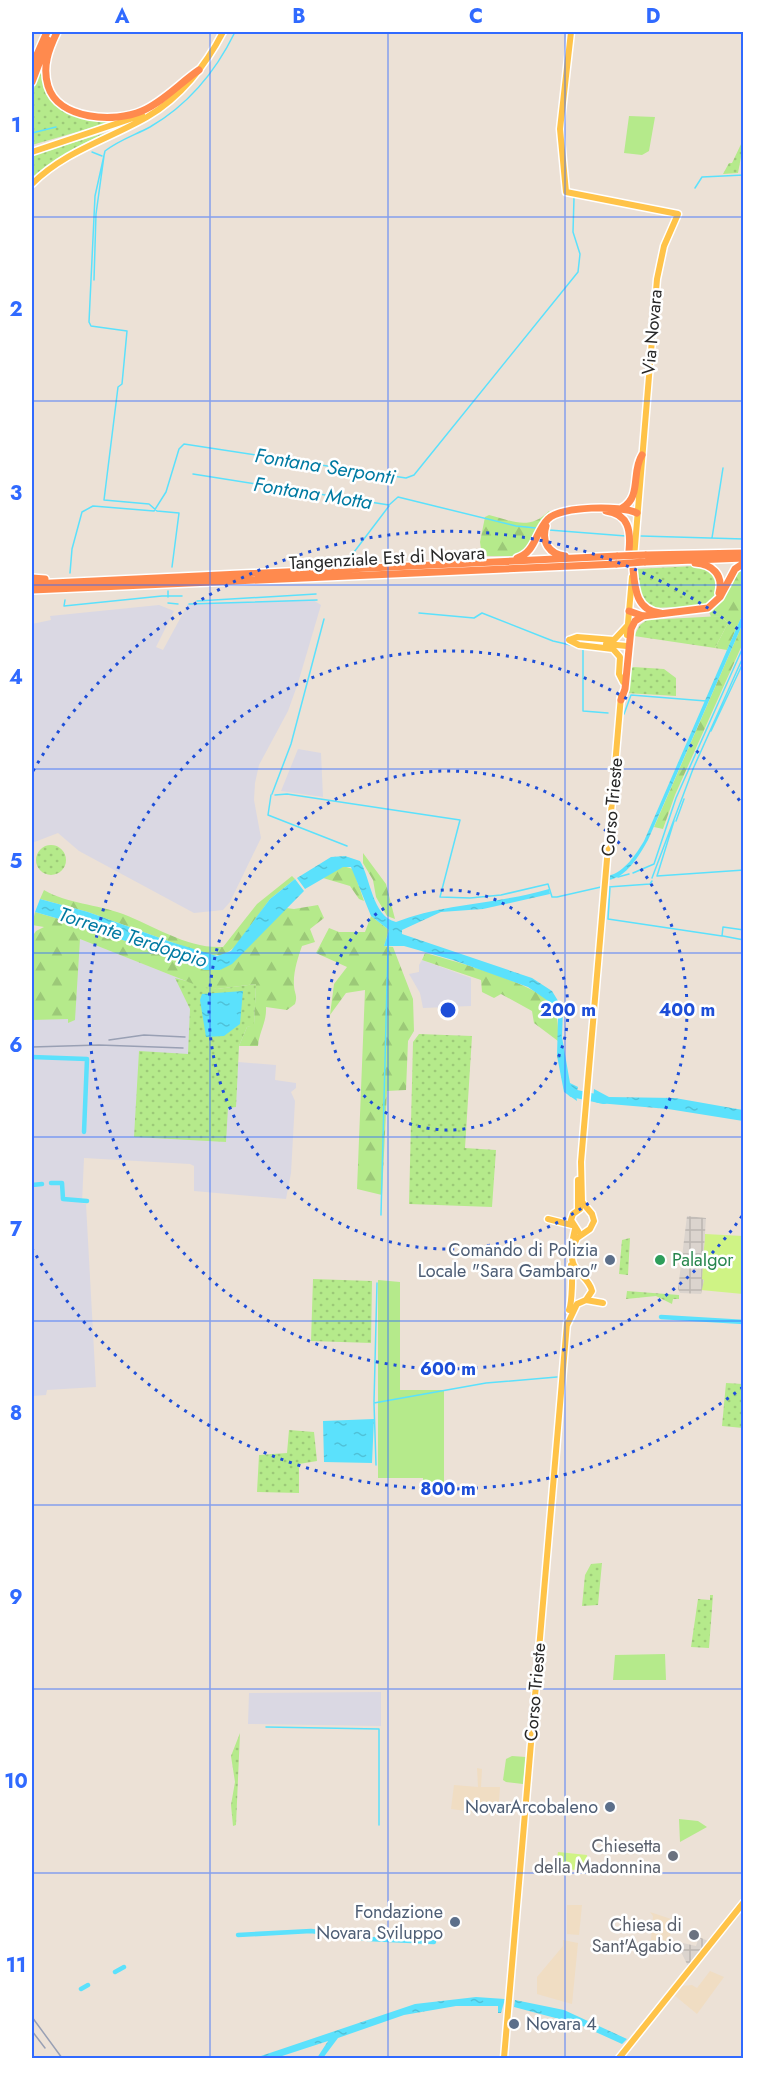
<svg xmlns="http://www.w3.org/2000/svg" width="775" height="2090" font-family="Jost,sans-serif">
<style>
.industrial{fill:#dad8e3}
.education{fill:#f0ddc3}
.grass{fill:url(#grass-dots)}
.forest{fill:url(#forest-firs)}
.park{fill:#b5ea8b}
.pitch{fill:#cff385}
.plaza{fill:url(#plaza-grid)}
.water{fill:url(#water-ripples)}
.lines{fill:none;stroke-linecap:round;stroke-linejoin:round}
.stream{stroke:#5be1fc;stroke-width:1.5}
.canal{stroke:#5be1fc;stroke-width:4.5}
.river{stroke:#5be1fc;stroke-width:8}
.major-casing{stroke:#fff;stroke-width:9}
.highway-casing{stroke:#fff;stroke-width:10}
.major{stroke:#ffc348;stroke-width:6}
.highway{stroke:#ff8a4e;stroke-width:7}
.rail{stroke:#99a0b4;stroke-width:1.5}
.highway-bridge-casing{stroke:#fff;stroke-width:10;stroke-linecap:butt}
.highway-bridge{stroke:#ff8a4e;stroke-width:7}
.grid{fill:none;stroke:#306aff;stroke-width:1.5;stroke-opacity:0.55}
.ring{fill:none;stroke:#1d4ed8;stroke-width:3;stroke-dasharray:3 6}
.service-dot{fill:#5c6f8a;stroke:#fff;stroke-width:2}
.leisure-dot{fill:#2e9e5b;stroke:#fff;stroke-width:2}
.worship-dot{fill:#6b7280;stroke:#fff;stroke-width:2}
.labels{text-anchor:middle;stroke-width:5;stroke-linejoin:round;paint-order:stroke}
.street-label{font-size:18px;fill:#272727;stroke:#fff}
.service-label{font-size:18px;fill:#4e5e75;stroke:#fff;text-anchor:end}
.leisure-label{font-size:18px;fill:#27864d;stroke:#fff;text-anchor:start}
.worship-label{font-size:18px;fill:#5b616d;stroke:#fff;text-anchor:end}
.water-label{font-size:20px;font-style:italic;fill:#007aa2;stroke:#fff}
.centre{fill:#1d4ed8;stroke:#fff;stroke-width:3}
.ring-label{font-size:18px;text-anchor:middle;font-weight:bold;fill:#1d4ed8;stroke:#fff;stroke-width:5;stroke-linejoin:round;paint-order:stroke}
.neatline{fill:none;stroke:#306aff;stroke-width:2}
.grid-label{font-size:20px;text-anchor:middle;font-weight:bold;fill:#306aff}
</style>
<defs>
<pattern id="grass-dots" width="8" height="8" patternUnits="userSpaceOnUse" patternTransform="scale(1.5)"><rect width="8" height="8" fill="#b5ea8b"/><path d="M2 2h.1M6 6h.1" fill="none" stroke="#9cc978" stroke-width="1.8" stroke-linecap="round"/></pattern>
<pattern id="forest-firs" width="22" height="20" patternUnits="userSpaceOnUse" patternTransform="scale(1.5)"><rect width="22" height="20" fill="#b5ea8b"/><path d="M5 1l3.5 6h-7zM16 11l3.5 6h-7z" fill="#9cc978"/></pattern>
<pattern id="plaza-grid" width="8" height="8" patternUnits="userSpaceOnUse" patternTransform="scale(1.5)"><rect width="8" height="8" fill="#dbd4ce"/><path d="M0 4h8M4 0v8" fill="none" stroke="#bcb6b1"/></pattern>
<pattern id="water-ripples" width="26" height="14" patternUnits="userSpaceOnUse" patternTransform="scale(1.5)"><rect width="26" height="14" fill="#5be1fc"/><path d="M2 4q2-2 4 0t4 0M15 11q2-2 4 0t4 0" fill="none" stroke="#4fc1d8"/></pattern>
</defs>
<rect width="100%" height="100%" fill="#ece1d6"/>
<path class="industrial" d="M313,600L321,605L298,683L288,711L259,765L255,783L254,800L261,838L230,902L223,910L194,913L79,851L58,833L32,843V624L51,620L50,616L159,605L174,611L156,647L163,650L188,604Z
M298,749L321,753L323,797L281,791Z
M53,928L201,987L217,989L262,983L258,1046H239L238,1062L276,1065L275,1080L296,1083V1088L291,1092L295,1101L291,1173L286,1199L194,1191V1166L190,1164L84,1158L82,1203L86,1204L96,1387L47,1390L46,1395L32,1396V937Z
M422,960L471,978V1006L423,1008L420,993L409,974L419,972V965Z
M381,1692V1726L248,1724L249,1693Z"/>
<path class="education" d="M477,1768L482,1769L481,1787H500L498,1815L451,1809L454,1785L478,1787Z
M567,1905H582L579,1935L567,1934Z
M650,1912L671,1919L670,1941L651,1940L653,1916Z
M563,1940L578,1943L572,2004L537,1994V1977L563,1946Z
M710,1971L724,1977L697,2014L674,1995L681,1986L692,1985L697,1988Z"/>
<path class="grass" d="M41,65C47,118 81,112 125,118L32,145V95Z
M105,133L73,149L32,181V155Z
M743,140V158L741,157L738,173L723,174L729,163H732Z
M696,566C718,569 724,592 706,606L649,608L638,594L636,569Z
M721,616L728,623L715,648L634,636L640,625L647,620Z
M633,667L664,669L676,678V696L626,693L629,670Z
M36 860a15 15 0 1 1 30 0a15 15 0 1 1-30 0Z
M175,978L217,989L256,984L254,1026L247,1027L239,1046L236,1107L228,1108L226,1142L134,1137L139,1051L188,1054L190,1009Z
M419,1034L472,1036L465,1148L496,1150L492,1207L409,1204L413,1042Z
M630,1238L628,1275L619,1274L622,1240Z
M313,1279L372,1281L371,1343L311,1341Z
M627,1291L679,1295V1299H673L672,1304L656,1296L626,1299Z
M726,1383L743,1384V1428L722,1426Z
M289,1430L314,1432L317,1461L299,1464V1493L257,1492L259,1455L287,1453Z
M602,1563L598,1605L582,1606L585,1575L591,1564Z
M710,1595H713L709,1648L691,1647L698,1599L710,1600Z
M240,1733L236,1825L233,1826L231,1805L235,1782L231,1756Z"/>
<path class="forest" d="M549,511L551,514L531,546L520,556H482L480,542L485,517L489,515C513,521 529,531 549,511Z
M743,566V613L727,650L715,648L728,623L721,616L711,617L709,612C727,600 726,576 743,566Z
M743,623V643L675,795L663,829L654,827Z
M363,853L386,884L395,919L387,916L376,897L373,880L363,863Z
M343,866L353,869L364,901L359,899L350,886L323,878Z
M292,876L295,879L270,899L236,946L224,955H207L88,912L40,899L44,890C68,904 96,904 123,914C154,926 188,949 223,947L257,904Z
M318,905L324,918L310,929L315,942L302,946C298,957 293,973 294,985C294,993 298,995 295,1004L287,1010L266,1007C267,1022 259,1032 258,1046H239L247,1027L254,1025L256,984L217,989L201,987L80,939L75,1020L68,1023V1019L32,1020V937L36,931L44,927L32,925L35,912L87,927L205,970H220L286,908L294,909Z
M371,916L389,930L384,946L393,947L413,999L414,1031L408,1041L406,1090L387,1091L382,1195L357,1189L365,990L346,993L330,1015L334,984L347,967L316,953L329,928L339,932H365Z
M425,953C451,960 539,984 552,1005C559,1017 558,1029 558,1041L534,1023L532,1011L501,994L494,998L482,992L481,980L422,960Z"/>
<path class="park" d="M629,116L655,117L649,151L642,155L624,153Z
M378,1280L400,1282V1390H444V1487H423V1478H378Z
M665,1654L666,1680H613L615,1655Z
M512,1756L526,1757L523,1784L506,1782L503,1780L506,1759Z
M679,1819L698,1821L707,1827L680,1842Z"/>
<path class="pitch" d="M705,1234L743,1236V1294L701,1290Z
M558,1852L587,1855L586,1871L556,1868Z"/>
<path class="plaza" d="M687,1216L706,1218L702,1279L704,1280L701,1294L680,1293L678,1289Z
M699,1937L708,1941L688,1966L679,1948L683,1943L696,1946Z"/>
<path class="water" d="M743,613V623L648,840C639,856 626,878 608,880V876C625,872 636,854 644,841Z
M345,856L360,861C371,879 372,916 396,922C444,903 499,904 549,889L550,894L483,909L441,912L402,930V934L532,978L552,991L563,1009L562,1037L570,1083L578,1087L576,1095L577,1101L564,1092L557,1056L558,1018L551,1003L528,987L453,960L404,946H384L389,930L371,916L351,867H343L305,889L297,878L331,857Z
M295,879L304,891L232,964L220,970H205L87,927L35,912L40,899L88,912L171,942L217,956L231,951L270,899Z
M243,991L240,1024L224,1036L206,1037L200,1000L202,994Z
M594,1089L609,1097L675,1098L743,1110V1121L668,1109L598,1103L593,1101Z
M374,1419L372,1463L324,1462L323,1421Z
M476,1997L505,1999L501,2013H498V2006H456L404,2015L338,2038L323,2058H317L328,2041L276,2058H251L250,2056L255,2058L415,2004Z
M515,2000L564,2010L627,2039L622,2044L578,2024L514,2007Z"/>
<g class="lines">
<path class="stream" d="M32,133L56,127
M92,152L102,156
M695,188L702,177L744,175
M94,280L96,214L104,156
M193,474L389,505L398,497L516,526L536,528
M549,530L626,536
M641,536L744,539
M712,538L723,468
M348,560L389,506
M172,567L179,513L157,511L149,504L104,500L118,387L122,384L127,331L91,326L89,322L95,196L105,151C119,140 135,135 150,127C188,105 216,71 235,32
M70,573L72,549L82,512L93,506L154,511L166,492L179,449L184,444L406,478L414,475L578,272L580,254L573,232L574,198
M168,597V591
M65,600L64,606L162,596H182
M197,601L316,594
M168,603L178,604
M189,604L317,600
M419,613L474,618L482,613L553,641L575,646
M583,648V711L608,713
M624,714L631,695L706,701
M711,731L744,661
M272,794L291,744L324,619
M271,795L268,815L347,846
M275,795L287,794L460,820L440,897L470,898L501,895L548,884L552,897H557L601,887
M674,821L657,876L744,870
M676,821L684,799
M633,873L654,864L676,798L744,645
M618,877L629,874
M652,878L693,769L744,655
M608,887L650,884L652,881
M610,887L608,919L722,936L723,927L744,930
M723,936L744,940
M381,1215L388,946
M374,1402L377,1283
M376,1465L374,1403L486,1383L557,1377
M266,1727L379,1729V1825"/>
<path class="canal" d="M32,1057L87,1059L84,1132
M51,1183H62L63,1199L87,1201
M32,1185L42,1184
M661,1317L744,1322
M238,1935L311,1931L368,1939L434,1942
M115,1972L124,1967
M81,1989L88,1985"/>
<path class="river" d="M568,1088L572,1093L604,1100"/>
<g class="major-casing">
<path id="major" d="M571,32L560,129L566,192L678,214L664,246L657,279L634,558
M32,152L142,115
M32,184C65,151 107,140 147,117C180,98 206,65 223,32
M627,635L632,577
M569,640L579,645L613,649L620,657L619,674L623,682
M569,640L577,637L614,640L627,626
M606,644L627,646
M578,1180V1210
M548,1219L572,1225
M578,1231L571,1220L573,1214L580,1209
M572,1243L575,1229
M586,1300L603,1303
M569,1310C572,1303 573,1273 571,1265
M567,1325L577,1304L586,1300L592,1291C588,1272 561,1272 577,1238L590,1229L594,1221L592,1214L582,1202L581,1162L621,696
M504,2058L567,1323
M619,2058L744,1902"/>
</g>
<g class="highway-casing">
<path id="highway" d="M57,32C49,49 42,66 48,86C58,120 115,123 142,111C163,102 180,83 199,70
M32,66L47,32
M32,82L48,40
M622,508C642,497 631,472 642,455
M606,511C629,514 631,531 629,551
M546,526C541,542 549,554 565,556
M645,555L744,553
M517,558C536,552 535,532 548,519C561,506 621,505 637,513
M644,562L744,558
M695,563C712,564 724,575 719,593
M633,569C635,589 636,610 660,613
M32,578L45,579
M32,584L618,556
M32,590L617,564
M629,611L643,616L708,608L720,597L735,569L744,563
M621,700L625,689L631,629L635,621L643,616"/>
</g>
<use href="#major" class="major"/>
<use href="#highway" class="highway"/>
<path class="rail" d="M32,655L33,652
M109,1040L144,1035L185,1037
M32,1047L99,1045L183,1048
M32,2017L62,2058
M32,2031L45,2048"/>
<g class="highway-bridge-casing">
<path id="highway-bridge" d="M618,556L645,555
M617,564L644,562"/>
</g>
<use href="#highway-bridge" class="highway-bridge"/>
</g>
<path class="grid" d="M210,32V2058M388,32V2058M565,32V2058M32,217H744M32,401H744M32,585H744M32,769H744M32,953H744M32,1137H744M32,1321H744M32,1505H744M32,1689H744M32,1873H744"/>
<g class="ring">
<circle cx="448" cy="1010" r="120"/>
<circle cx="448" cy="1010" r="239"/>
<path d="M742 1216A359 359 0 1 1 742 804"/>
<path d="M743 1387A479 479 0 0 1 33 1250M33 771A479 479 0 0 1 743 633"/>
</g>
<g class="service-dot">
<circle cx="610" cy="1260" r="6"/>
<circle cx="610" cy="1807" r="6"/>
<circle cx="455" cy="1922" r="6"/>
<circle cx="514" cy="2024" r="6"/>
</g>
<circle class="leisure-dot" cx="660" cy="1260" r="6"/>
<g class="worship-dot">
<circle cx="673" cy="1856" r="6"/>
<circle cx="694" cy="1935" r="6"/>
</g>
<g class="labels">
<g class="street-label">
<text transform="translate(652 332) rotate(-85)" y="6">Via Novara</text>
<text transform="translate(387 558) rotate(-3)" y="6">Tangenziale Est di Novara</text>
<text transform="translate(612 807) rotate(-85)" y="6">Corso Trieste</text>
<text transform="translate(535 1692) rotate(-85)" y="6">Corso Trieste</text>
</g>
<g class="service-label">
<text x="598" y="1256">Comando di Polizia<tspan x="598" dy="21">Locale "Sara Gambaro"</tspan></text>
<text x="598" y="1813">NovarArcobaleno</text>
<text x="443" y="1918">Fondazione<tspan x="443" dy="21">Novara Sviluppo</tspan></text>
<text x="526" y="2030" text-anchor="start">Novara 4</text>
</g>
<g class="leisure-label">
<text x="672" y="1266">PalaIgor</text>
</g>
<g class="worship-label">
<text x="661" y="1852">Chiesetta<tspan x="661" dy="21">della Madonnina</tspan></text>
<text x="682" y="1931">Chiesa di<tspan x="682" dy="21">Sant'Agabio</tspan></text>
</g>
<g class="water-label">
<text transform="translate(325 466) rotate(9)" y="7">Fontana Serponti</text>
<text transform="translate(313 493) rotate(9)" y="7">Fontana Motta</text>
<text transform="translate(133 937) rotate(18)" y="7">Torrente Terdoppio</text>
</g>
</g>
<circle cx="448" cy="1010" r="9" class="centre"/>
<g class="ring-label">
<text x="568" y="1016">200 m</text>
<text x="687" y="1016">400 m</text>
<text x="448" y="1375">600 m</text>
<text x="448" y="1495">800 m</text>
</g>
<rect width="775" height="2090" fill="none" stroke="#ffffff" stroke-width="66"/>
<rect x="33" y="33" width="709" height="2024" class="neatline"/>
<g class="grid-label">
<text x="122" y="23">A</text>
<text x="299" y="23">B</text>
<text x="476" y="23">C</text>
<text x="653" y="23">D</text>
<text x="16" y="132">1</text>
<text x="16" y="316">2</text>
<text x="16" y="500">3</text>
<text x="16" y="684">4</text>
<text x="16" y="868">5</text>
<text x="16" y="1052">6</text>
<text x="16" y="1236">7</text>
<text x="16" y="1420">8</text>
<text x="16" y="1604">9</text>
<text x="16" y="1788">10</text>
<text x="16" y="1972">11</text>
</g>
</svg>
